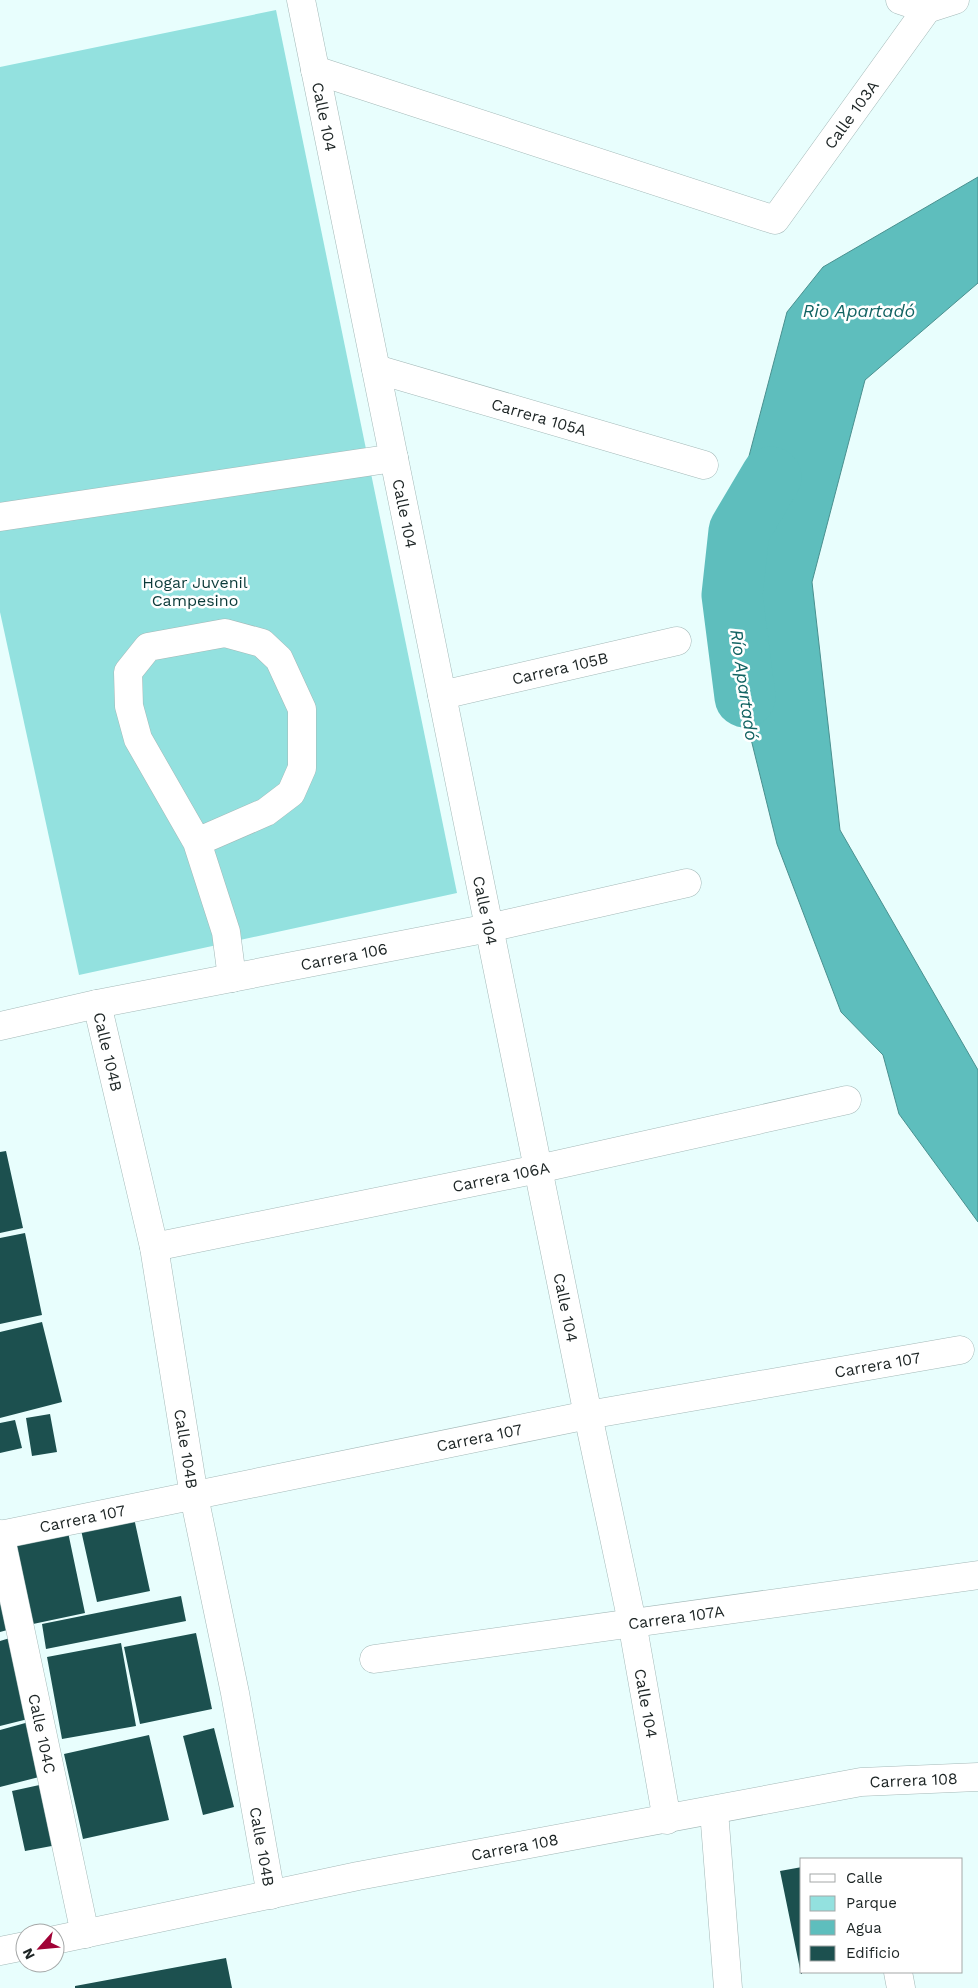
<svg xmlns="http://www.w3.org/2000/svg" width="978" height="1988" font-family="'Work Sans',sans-serif">
<style>
.green{fill:#93e1df}
.water{fill:#5ebebd;stroke:#4a908f}
.lines{fill:none;stroke-linecap:round;stroke-linejoin:round}
.river{stroke:#5ebebd;stroke-width:61}
.building{fill:#1c504f}
.minor-casing{stroke:#a4b9b8;stroke-width:29}
.minor{stroke:#fff;stroke-width:28}
.labels{text-anchor:middle;stroke-width:5;stroke-linejoin:round;paint-order:stroke}
.street-label{font-size:16px;fill:#1c2424;stroke:#fff}
.park-label{font-size:16px;fill:#0c3b3a;stroke:#fff}
.water-label{font-size:18px;font-style:italic;fill:#116362;stroke:#fff}
</style>
<rect width="100%" height="100%" fill="#e8fefd"/>
<path class="green" d="M276,10L457,893L79,975L0,612V67Z"/>
<path class="water" d="M978,177V283L865,380L812,582L840,830L978,1070V1222L899,1114L883,1055L841,1012L777,844L750,735L733,636L739,494L787,312L823,267Z"/>
<g class="lines">
<path class="river" d="M745,697L732,595L739,531L771,477"/>
</g>
<path class="building" d="M6,1151L23,1228L0,1233V1152Z
M25,1233L42,1315L0,1324V1238Z
M42,1322L62,1402L0,1418V1332Z
M50,1414L57,1452L32,1456L26,1418Z
M15,1420L22,1448L0,1453V1423Z
M134,1518L150,1591L97,1602L81,1530Z
M68,1532L85,1613L33,1624L16,1543Z
M0,1585L11,1629L0,1632Z
M181,1596L186,1621L46,1649L42,1624Z
M196,1633L212,1709L140,1724L124,1647Z
M10,1638L28,1719L0,1726V1641Z
M121,1643L136,1726L62,1739L47,1657Z
M29,1722L43,1776L0,1787V1730Z
M214,1728L234,1807L203,1815L183,1736Z
M149,1735L169,1820L83,1839L64,1754Z
M44,1784L57,1845L25,1851L12,1791Z
M802,1867V1974H801L780,1871Z
M226,1958L232,1988H75V1986Z"/>
<g class="lines">
<g class="minor-casing">
<g id="minor">
<path id="s1" d="M301,0L588,1415L632,1622L667,1820"/>
<path d="M900,0L927,9"/>
<path d="M927,9L955,0"/>
<path id="s2" d="M315,70L775,220L927,9"/>
<path id="s3" d="M376,369L704,465"/>
<path d="M0,517L394,458"/>
<path id="s4" d="M442,695L677,641"/>
<path d="M197,842L266,812L291,793L302,768V709L279,659L262,643L225,633L148,647L128,672L129,706L138,739L197,842L226,932L232,978"/>
<path id="s5" d="M97,1004L154,1247L194,1496L235,1693L271,1895"/>
<path id="s6" d="M0,1026L97,1004L489,928L687,883"/>
<path id="s7" d="M154,1247L538,1169L847,1100"/>
<path id="s8" d="M0,1534L85,1934"/>
<path id="s9" d="M0,1535L588,1415L960,1350"/>
<path id="s10" d="M374,1659L978,1575"/>
<path d="M714,1811L728,1988"/>
<path id="s11" d="M55,1940L358,1876L861,1782L978,1777"/>
<path d="M0,1951L25,1946"/>
<path d="M898,1972L901,1988"/>
</g>
</g>
<use href="#minor" class="minor"/>
</g>
<g class="labels">
<g class="street-label">
<text dy="6" stroke="none"><textPath href="#s2" startOffset="614">Calle 103A</textPath></text>
<text dy="6" stroke="none"><textPath href="#s1" startOffset="119">Calle 104</textPath></text>
<text dy="6" stroke="none"><textPath href="#s3" startOffset="170">Carrera 105A</textPath></text>
<text dy="6" stroke="none"><textPath href="#s1" startOffset="524">Calle 104</textPath></text>
<text dy="6" stroke="none"><textPath href="#s4" startOffset="121">Carrera 105B</textPath></text>
<text dy="6" stroke="none"><textPath href="#s1" startOffset="929">Calle 104</textPath></text>
<text dy="6" stroke="none"><textPath href="#s6" startOffset="351">Carrera 106</textPath></text>
<text dy="6" stroke="none"><textPath href="#s5" startOffset="49">Calle 104B</textPath></text>
<text dy="6" stroke="none"><textPath href="#s7" startOffset="354">Carrera 106A</textPath></text>
<text dy="6" stroke="none"><textPath href="#s1" startOffset="1334">Calle 104</textPath></text>
<text dy="6" stroke="none"><textPath href="#s9" startOffset="894">Carrera 107</textPath></text>
<text dy="6" stroke="none"><textPath href="#s9" startOffset="489">Carrera 107</textPath></text>
<text dy="6" stroke="none"><textPath href="#s5" startOffset="454">Calle 104B</textPath></text>
<text dy="6" stroke="none"><textPath href="#s9" startOffset="84">Carrera 107</textPath></text>
<text dy="6" stroke="none"><textPath href="#s10" startOffset="305">Carrera 107A</textPath></text>
<text dy="6" stroke="none"><textPath href="#s1" startOffset="1738">Calle 104</textPath></text>
<text dy="6" stroke="none"><textPath href="#s8" startOffset="204">Calle 104C</textPath></text>
<text dy="6" stroke="none"><textPath href="#s11" startOffset="874">Carrera 108</textPath></text>
<text dy="6" stroke="none"><textPath href="#s5" startOffset="859">Calle 104B</textPath></text>
<text dy="6" stroke="none"><textPath href="#s11" startOffset="469">Carrera 108</textPath></text>
</g>
<g class="park-label">
<text x="195" y="588">Hogar Juvenil<tspan x="195" dy="18">Campesino</tspan></text>
</g>
<g class="water-label">
<text x="859" y="317">Rio Apartadó</text>
<text transform="translate(744 685) rotate(82)" y="6">Río Apartadó</text>
</g>
</g>
<rect x="800" y="1858" width="162" height="115" fill="#ffffff" stroke="#a4a7a7"/>
<rect x="810" y="1874" width="25" height="8" fill="#ffffff" stroke="#a4a7a7"/>
<text x="846" y="1883" font-size="15" fill="#1c2424">Calle</text>
<rect x="810" y="1896" width="25" height="15" fill="#93e1df" stroke="#a4a7a7"/>
<text x="846" y="1908" font-size="15" fill="#1c2424">Parque</text>
<rect x="810" y="1920" width="25" height="15" fill="#5ebebd" stroke="#a4a7a7"/>
<text x="846" y="1933" font-size="15" fill="#1c2424">Agua</text>
<rect x="810" y="1946" width="25" height="15" fill="#1c504f" stroke="#a4a7a7"/>
<text x="846" y="1958" font-size="15" fill="#1c2424">Edificio</text>
<g transform="translate(40 1948) rotate(243)"><circle r="24" fill="#ffffff" stroke="#a4a7a7"/>
<path d="M0-4L9 19L0 12L-9 19Z" fill="#a10236"/>
<text y="-8" font-size="14" font-weight="bold" text-anchor="middle" fill="#1c2424">N</text>
</g>
</svg>
